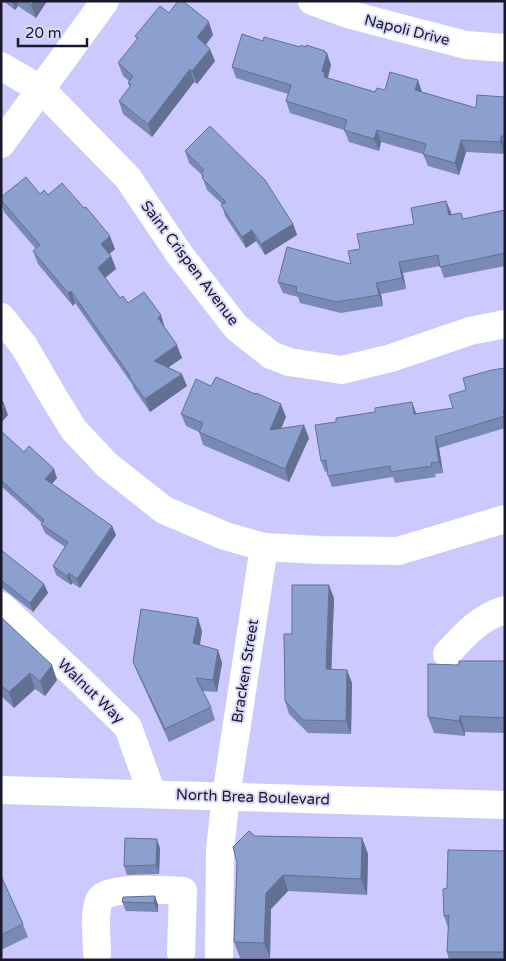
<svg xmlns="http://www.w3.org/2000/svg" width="506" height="961" font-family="'Varela Round',sans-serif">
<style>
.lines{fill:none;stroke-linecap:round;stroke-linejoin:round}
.minor{stroke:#fff;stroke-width:28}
.major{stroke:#fff;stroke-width:28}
.wall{fill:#788ab3}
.shaded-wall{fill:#627092}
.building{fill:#8ca0d0;stroke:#627092}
.labels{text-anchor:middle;stroke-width:4;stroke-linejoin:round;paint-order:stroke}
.street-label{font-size:15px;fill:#1a192c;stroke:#dad9fa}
</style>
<rect width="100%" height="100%" fill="#ccc9ff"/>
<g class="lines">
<path class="minor" d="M312,1L351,15L466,45L505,48
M1,66L42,90L128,178L180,255L236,327L271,355L289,362L342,370L391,358L470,331L505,324
M1,144L105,1
M1,317L24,346L53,396L74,430L107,465L164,510L225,536L264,547L320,550L398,551L505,519
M1,606L80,680L128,727L152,794
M447,654C463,636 480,617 505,610
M97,953C97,938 93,912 100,899C108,886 168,890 183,891L181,954
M219,960L220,849L226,796L264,547"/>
<path class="major" d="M1,790L505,805"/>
</g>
<path class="wall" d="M3,1H47L36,18L18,6L15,10Z
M169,13L213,35L206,45L215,61L197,84L194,82L152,137L123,114L119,101L130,87L128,83L129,81L123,76L118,63L137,39L135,36Z
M263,41L325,51L331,65L328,78L375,92L385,90L422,92L476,108L505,97V154L466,152L459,175L428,166L423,154L381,142L379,151L349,142L344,130L290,113L286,101L288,94L236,78L232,67Z
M185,151L293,224L297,235L265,255L256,241L246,248L225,216L222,204L207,190L201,174L189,163Z
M40,194L48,195L115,249L109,254L111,256L116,269L105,278L120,298L165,328L182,358L168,367L187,386L150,412L134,389L132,384L75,303L73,306L38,264L33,251L36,249L4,212L1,203V197Z
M446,201L451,215L464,219L505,210V266L444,278L440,266L403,273L406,289L381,294L383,306L341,313L300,303L298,297L283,293L278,282L351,264L360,249L414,224Z
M505,368V428L439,448L443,473L435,474L436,477L395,483L393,477L332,487L328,476L327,471L325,472L321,461L416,414L453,408L466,390Z
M181,414L286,417L281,428L309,438L289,482L203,445L199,432L186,426Z
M1,431L24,452L57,478L52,484L112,526L116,535L80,588L72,583L71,585L56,575L53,566L65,547L45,533L41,524L42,523L1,486Z
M1,550L44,584L48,593L33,612L1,587Z
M334,598L331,669L347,670L352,683L351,734L308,733L289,714L285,701L292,634Z
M1,617L57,680L45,696L35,689L14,708L1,696Z
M202,631L200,645L218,650L222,663L217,692L202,691L211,707L215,720L169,742L138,674L133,662Z
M505,661V733L465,732V736L434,733L428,717Z
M255,836L362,838L368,854L367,895L288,891L271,909L270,958H240L234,942Z
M160,848L159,874L127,875L124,866Z
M505,851V960H449L447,952L448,928L444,916L447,888Z
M1,876L23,924L28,937L1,950Z
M155,896L158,905V912L126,911L122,902Z"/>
<path class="shaded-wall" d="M12,1H17L18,6L15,10Z
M34,1H47L36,18L31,5Z
M209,22L213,35L201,50L197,37Z
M210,49L215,61L197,84L192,71Z
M325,51L326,55L327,53L331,65L327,79L328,89L322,71Z
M190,69L194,82L152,137L148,124Z
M418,80L422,92L419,102L415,90Z
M377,130L381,142L379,151L374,139Z
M501,136L505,147V154L500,142Z
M461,140L466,152L459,175L455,163Z
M446,201L451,212L453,226L449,215Z
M293,224L297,235L265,255L261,244Z
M252,230L256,241L246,248L242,237Z
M110,236L115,249L106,257L101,244Z
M111,256L116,269L102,280L98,268Z
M399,262L403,273L406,289L402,278Z
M376,283L381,294L383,306L379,295Z
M71,291L75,303L73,306L68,293Z
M161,315L165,328L158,318Z
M177,345L182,358L159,374L154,361Z
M182,374L187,386L150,412L145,399Z
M3,401L8,415L1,423V403Z
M412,402L416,413L418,425L414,414Z
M281,404L286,417L275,443L270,430Z
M304,425L309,438L289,482L285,469Z
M435,437L439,448L443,473L439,462Z
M54,469L57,478L48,488L45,479Z
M112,526L116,535L80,588L77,579Z
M69,573L72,583L71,585L67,576Z
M44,584L48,593L33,612L30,603Z
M329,585L334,598L331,682L326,669Z
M198,618L202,631L198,655L193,643Z
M218,650L222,663L217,692L213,680Z
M52,665L57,680L45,696L40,681Z
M347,670L352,683L351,734L346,721Z
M30,673L35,689L14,708L9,692Z
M460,716L465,732V736L459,721Z
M362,838L368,854L367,895L361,879Z
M157,839L160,848L159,874L156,865Z
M283,875L288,891L271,909L270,958L264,943L266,893Z
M155,896L158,905V912L154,903Z"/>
<path class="building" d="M26,1H34L31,5Z
M178,1H183L209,22L197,37L210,49L192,71L190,69L148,124L119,101L131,85L128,83L133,76L118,63L138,38L135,36L160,6L169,13Z
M242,34L263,41L264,37L300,47L301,45L306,47V45L325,51L324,52L327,53L322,71L325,73L324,77L375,92L377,88L385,90L390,72L418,80L415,90L476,108L477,95L505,97V136H501L500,142L461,140L455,163L423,154L426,144L377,130L374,139L344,130L347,120L286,101L291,85L232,67Z
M210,126L265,180L293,224L261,244L252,230L242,237L221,205L226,202L202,178L204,176L201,173L204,170L185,151Z
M26,177L40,194L44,190L48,195L62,183L84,208L86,207L110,236L101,244L111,256L98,268L120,298L123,296L128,303L144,292L161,315L158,318L177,345L154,361L182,374L145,399L129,377L130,376L71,291L68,293L33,251L40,245L1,200V197Z
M446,201L449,215L461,213L463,219L505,210V253L440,267L438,255L399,262L402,278L376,283L379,295L336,302L296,292L297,287L278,282L287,247L351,264L348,251L360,249L357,234L414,224L411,208Z
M505,368V410H503L505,416L435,437L439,462L431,463L432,466L391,472L390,466L328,476L326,460L321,461L315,425L336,422V418L375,412V408L412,402L414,414L453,408L449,395L466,390L463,378L492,370Z
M216,377L255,394L256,393L281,404L270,430L304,425L285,469L199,432L203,423L181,414L196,379L211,386Z
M1,403L5,406L1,410Z
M1,431L24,452L29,446L54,469L45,479L112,526L77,579L69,573L67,576L53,566L68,542L41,524L44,520L1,480Z
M1,550L44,584L30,603L1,580Z
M292,585H329L326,669L347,670L346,721L303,720L285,701L284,634H292Z
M141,609L198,618L193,643L218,650L213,680L196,678L211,707L165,729L133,662Z
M1,617L52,665L40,681L30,673L9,692L1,685Z
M459,661H505V718L460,716L459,721L428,717V664L459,665Z
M249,831L255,836L362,838L361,879L283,875L266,893L264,943L234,942L237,862L233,847Z
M125,838L157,839L156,865L124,866Z
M448,850L505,851V952H447L449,915L444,916L443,889L447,888Z
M1,876L23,924L1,935Z
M155,896L154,903L122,902L123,897Z"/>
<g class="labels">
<g class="street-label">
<text transform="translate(407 30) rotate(14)" y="5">Napoli Drive</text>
<text transform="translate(190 263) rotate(53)" y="5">Saint Crispen Avenue</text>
<text transform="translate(245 671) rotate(-81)" y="5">Bracken Street</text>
<text transform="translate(91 691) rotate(44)" y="5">Walnut Way</text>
<text transform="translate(253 797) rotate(2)" y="5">North Brea Boulevard</text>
</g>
</g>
<rect width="506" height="961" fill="none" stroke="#1a192c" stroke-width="5"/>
<path d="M18 38v8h69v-8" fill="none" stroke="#1a192c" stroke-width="2.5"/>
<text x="25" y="38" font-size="15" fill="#1a192c" stroke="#dad9fa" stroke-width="4" paint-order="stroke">20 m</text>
</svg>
